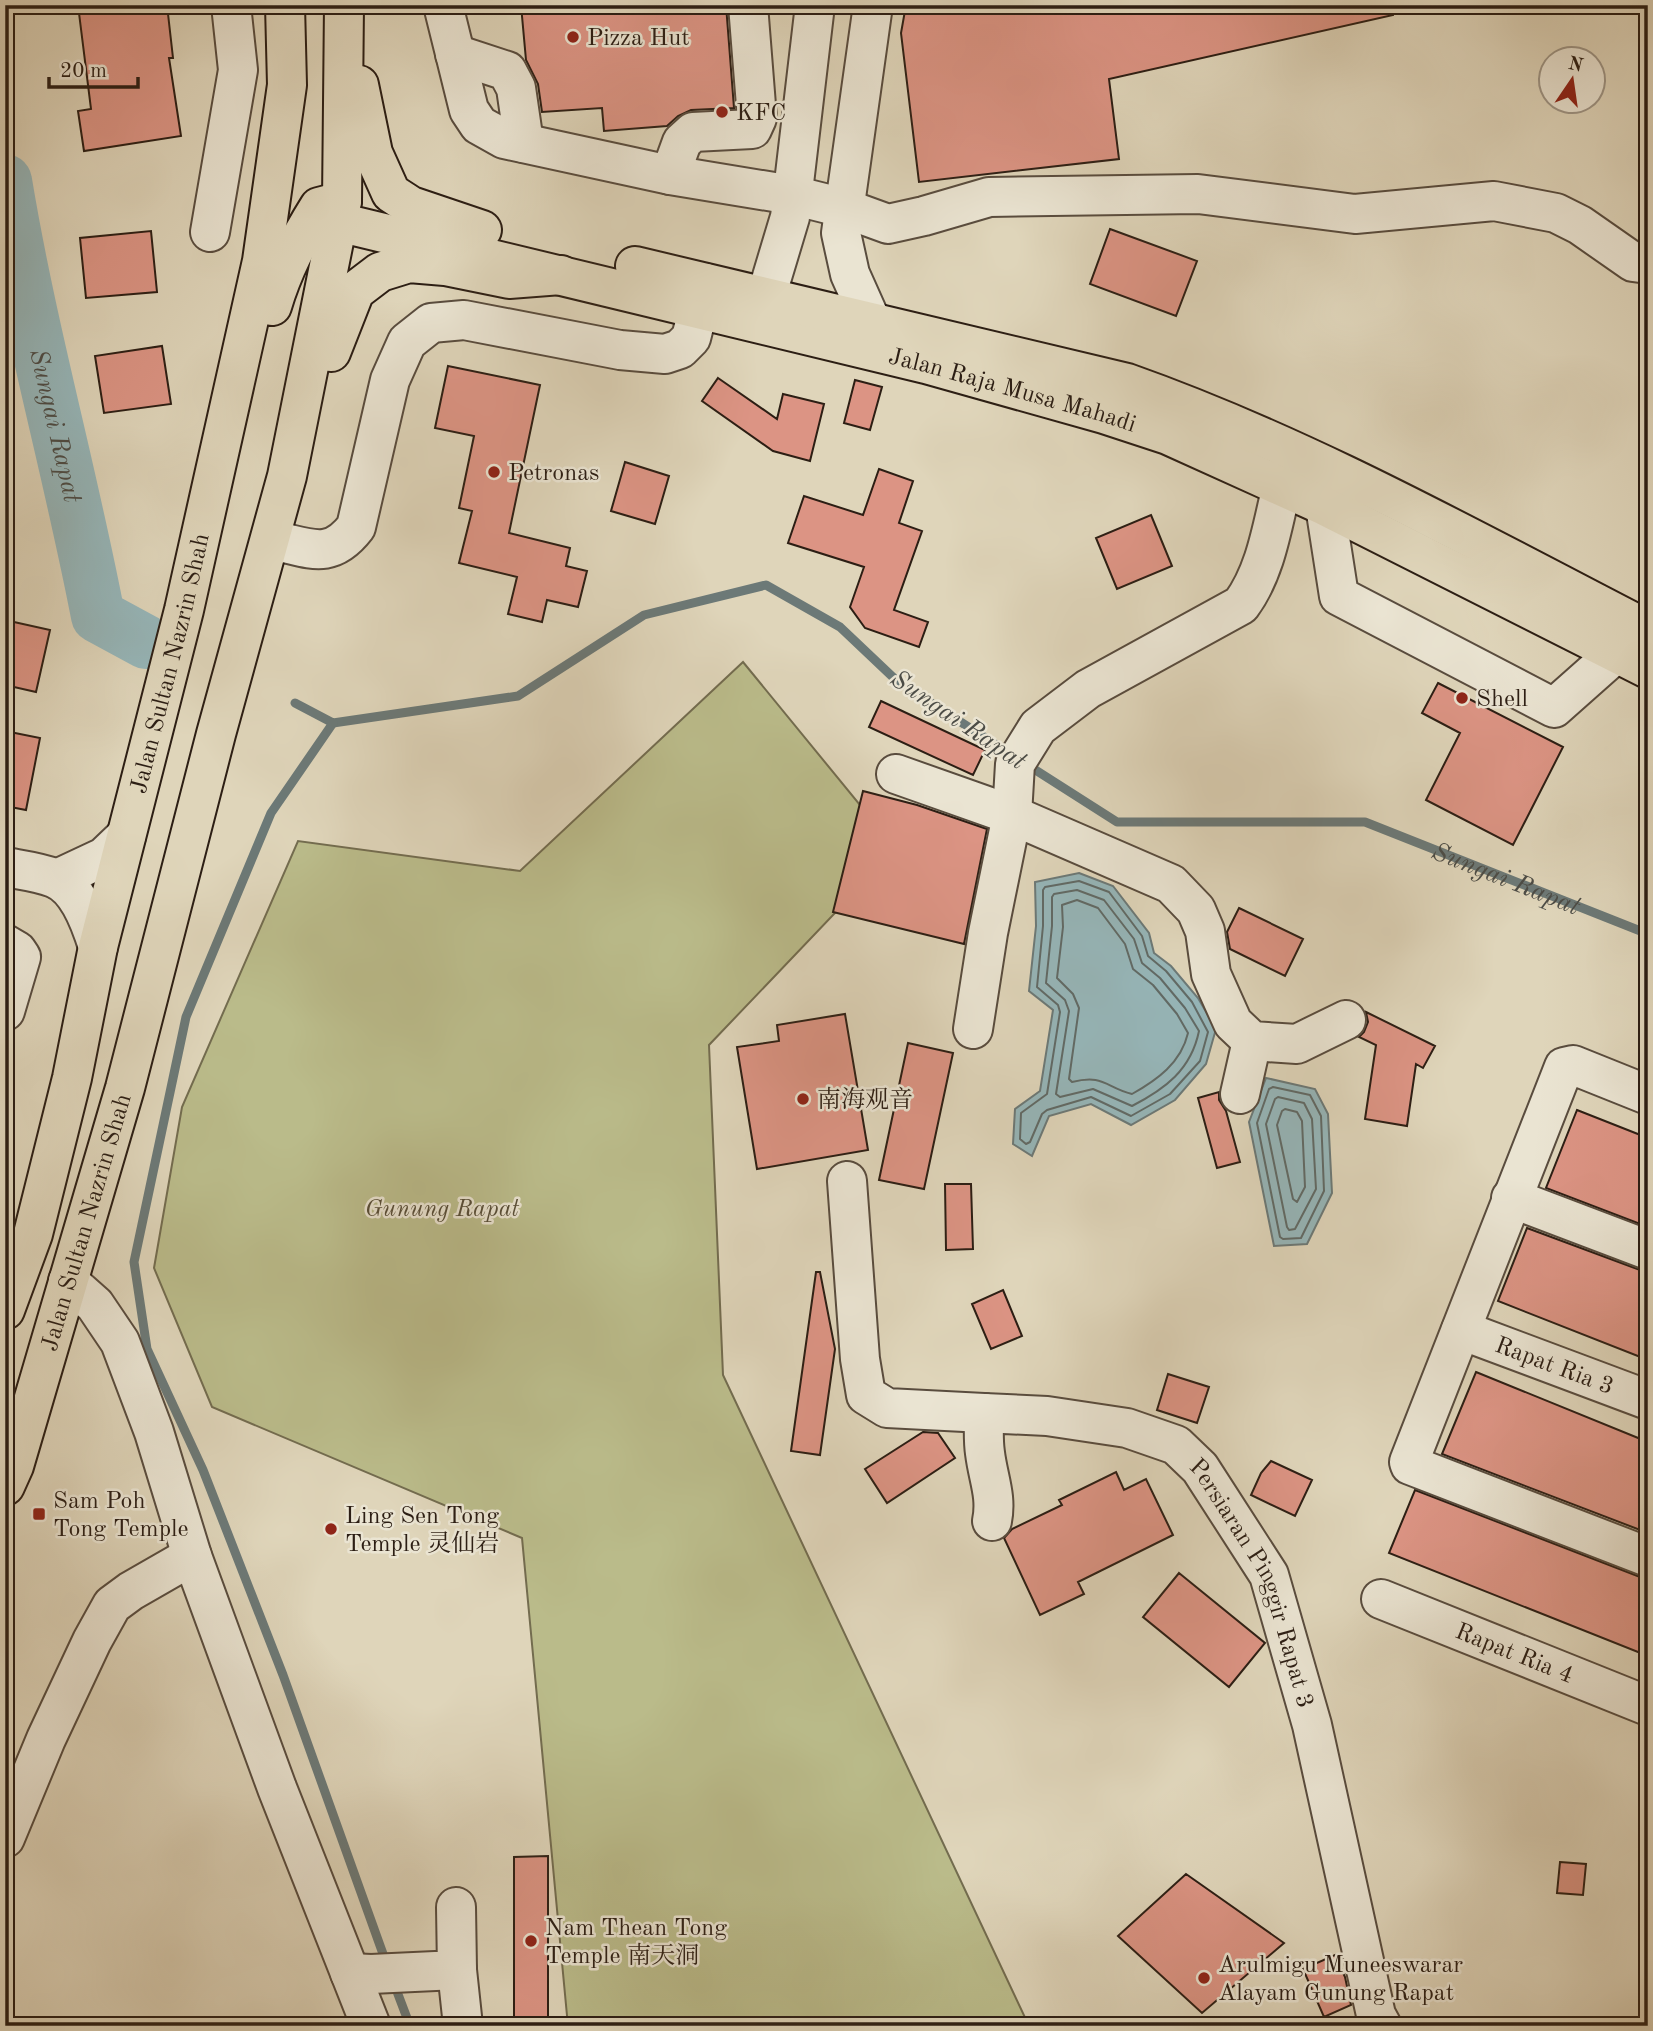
<svg xmlns="http://www.w3.org/2000/svg" width="1653" height="2031" font-family="'Old Standard TT','Noto Serif SC',serif">
<style>
.green{fill:#babb8a;stroke:#736c4f;stroke-width:2}
.water{fill:#96b6b9;stroke:#6c7977;stroke-width:2}
.lines{fill:none;stroke-linecap:round;stroke-linejoin:round}
.shore{stroke:#616a66;stroke-width:2}
.stream{stroke:#6c7977;stroke-width:9}
.river{stroke:#96b6b9;stroke-width:54}
.building{fill:#dc9484;stroke:#2c1e14;stroke-width:2}
.minor-casing{stroke:#594c3e;stroke-width:42}
.major-casing{stroke:#2c1e14;stroke-width:42}
.highway-casing{stroke:#2c1e14;stroke-width:42}
.minor{stroke:#eae4d2;stroke-width:38}
.major{stroke:#dfd5ba;stroke-width:38}
.highway{stroke:#dfd5ba;stroke-width:38}
.poi-dot{fill:#8f2418;stroke:#eae4d2;stroke-width:2.5}
.labels{text-anchor:middle;stroke-width:5;stroke-linejoin:round;paint-order:stroke}
.poi-label{font-size:24px;fill:#2c1e14;stroke:#eae4d2;text-anchor:start}
.street-label{font-size:24px;fill:#2c1e14;stroke:#eae4d2}
.park-label{font-size:24px;font-style:italic;fill:#574d37;stroke:#eae4d2}
.water-label{font-size:26px;font-style:italic;fill:#4c4c46;stroke:#eae4d2}
</style>
<rect width="100%" height="100%" fill="#dfd5ba"/>
<filter id="stains"><feTurbulence type="fractalNoise" baseFrequency=".00286" numOctaves="4"/><feColorMatrix values="0 0 0 0 .2 0 0 0 0 .09 0 0 0 0 .02 0 0 0 .5 -.17"/></filter>
<radialGradient id="worn" r=".72"><stop offset=".6" stop-color="#630" stop-opacity="0"/><stop offset="1" stop-color="#630" stop-opacity=".3"/></radialGradient>
<path class="green" d="M743,662L896,849L709,1045L723,1375L1029,2026H568L522,1538L212,1407L154,1268L182,1107L298,841L520,871Z"/>
<path class="water" d="M1079,873L1113,886L1149,933L1154,953L1171,966L1198,998L1216,1029L1206,1064L1175,1100L1131,1125L1091,1104L1049,1116L1032,1156L1013,1144L1015,1109L1040,1091L1053,1010L1029,991L1036,926L1035,882Z
M1266,1078L1315,1089L1328,1114L1332,1193L1307,1244L1274,1246L1249,1122Z"/>
<g class="lines">
<path class="shore" d="M1079,881L1109,892L1142,936L1148,956L1166,971L1192,1002L1208,1032L1200,1061L1170,1094L1131,1116L1091,1097L1047,1110L1042,1114L1030,1142L1026,1144L1020,1139L1021,1113L1047,1094L1060,1012L1058,1005L1037,987L1043,926V890L1045,887Z
M1077,890L1104,900L1134,939L1142,963L1160,978L1185,1008L1199,1031C1191,1070 1165,1089 1132,1106L1093,1089L1060,1097L1056,1094L1069,1011L1065,1000L1046,983L1052,926V897L1054,894Z
M1077,900L1098,908L1125,944L1133,969L1153,985L1177,1014L1188,1033C1181,1063 1157,1080 1132,1094C1105,1087 1104,1074 1072,1082L1069,1079L1079,1008L1073,994L1057,978L1063,927L1062,905Z
M1273,1087L1310,1095L1321,1116L1324,1191L1301,1238L1283,1239L1280,1237L1257,1123L1269,1089Z
M1278,1097L1304,1103L1312,1119L1316,1189L1295,1229L1289,1230L1287,1227L1266,1124L1275,1099Z
M1285,1109L1297,1112L1302,1121L1305,1187L1297,1202L1293,1199L1277,1125L1282,1111Z"/>
<g class="stream">
<path d="M295,703L333,723L518,696L644,615L766,585L840,627L897,681L1012,755"/>
<path d="M333,723L271,813L186,1017L134,1262L147,1349L203,1470L283,1675L387,1965"/>
<path id="s1" d="M1026,764L1117,822H1365L1648,934"/>
<path d="M393,1981L410,2026"/>
</g>
<path class="river" id="s2" d="M5,181C29,327 70,470 98,616L146,642"/>
</g>
<path class="building" d="M78,5H167L173,58H169L181,136L84,151L78,111L91,109Z
M521,5H726L734,108L691,110L678,116L667,126L604,131L602,108L542,112L538,84L526,60Z
M906,5H1392L1393,15L1109,79L1119,159L919,182L901,33Z
M1110,229L1197,261L1176,316L1090,284Z
M151,231L157,292L86,298L80,238Z
M162,346L171,404L104,413L95,356Z
M448,366L540,385L509,533L570,548L566,566L587,571L578,607L547,600L542,622L508,614L517,577L459,563L472,511L459,508L474,436L435,428Z
M718,378L777,419L783,394L824,404L810,461L773,451L702,401Z
M855,380L882,387L870,430L844,423Z
M625,462L669,476L655,524L611,511Z
M879,469L913,481L899,523L922,531L894,610L928,622L919,647L865,628L850,607L864,567L788,543L804,496L863,515Z
M1151,515L1172,566L1117,589L1096,538Z
M5,620L50,630L36,692L5,685Z
M1438,683L1563,747L1513,845L1426,800L1460,733L1422,713Z
M881,701L985,750L973,775L869,727Z
M5,731L40,738L26,810L5,806Z
M863,791L917,805L987,829L964,944L833,912Z
M1239,908L1303,939L1285,976L1230,949L1227,932Z
M1366,1012L1435,1046L1423,1068L1416,1064L1407,1126L1365,1119L1376,1045L1359,1037L1364,1032L1368,1022Z
M845,1014L868,1150L757,1169L737,1047L779,1041L777,1025Z
M908,1043L953,1053L924,1189L879,1180Z
M1219,1092V1100L1226,1111L1240,1162L1217,1168L1198,1098Z
M1577,1110L1648,1138V1227L1546,1188Z
M945,1184H971L973,1249L946,1250Z
M1527,1228L1640,1270L1648,1271V1360L1498,1301Z
M816,1272H820L835,1349L820,1455L791,1451Z
M1003,1290L1022,1336L991,1349L972,1304Z
M1476,1372L1648,1442V1533L1442,1454Z
M1168,1374L1209,1387L1197,1423L1157,1410Z
M923,1432L938,1433L955,1458L887,1503L865,1469Z
M1271,1461L1312,1480L1295,1516L1251,1495L1261,1473Z
M1116,1472L1124,1490L1146,1479L1173,1535L1078,1582L1084,1594L1040,1615L1004,1538L1012,1529L1062,1505L1059,1500Z
M1415,1490L1640,1577L1648,1578V1656L1389,1553Z
M1179,1573L1265,1643L1229,1687L1143,1617Z
M548,1856V2026H514V1857Z
M1560,1862L1586,1864L1583,1895L1557,1893Z
M1186,1874L1284,1943L1202,2013L1118,1936Z
M1335,1955L1345,1977L1351,2005L1324,2017L1303,1969Z"/>
<g class="lines">
<g class="minor-casing">
<g id="minor">
<path d="M443,5L469,110L479,125L504,139L670,175L792,195L844,208L888,224L924,216L989,197L1198,194L1355,214L1494,201L1556,213L1580,225L1633,262L1648,264"/>
<path d="M455,54L507,71L516,88L524,143"/>
<path d="M670,175L682,142L693,132L752,129L757,118L748,5"/>
<path d="M210,232L238,70L231,5"/>
<path d="M766,297L790,217L815,5"/>
<path d="M871,321L850,274L841,233L873,5"/>
<path d="M1334,479L1325,506L1339,596L1554,708L1616,653L1635,626"/>
<path d="M271,540C309,547 329,562 356,527L390,380L407,342L431,323L464,320L620,350L665,354L680,349L691,338L705,283"/>
<path d="M896,774L1012,815L1171,884L1196,910L1205,931L1211,974L1233,1023L1252,1041L1297,1044L1346,1020"/>
<path d="M5,867C21,870 39,872 54,878C79,888 91,924 98,947"/>
<path d="M57,879L104,857L126,836"/>
<path d="M5,944L17,951L21,957L5,1011"/>
<path d="M973,1029L988,933L1012,815L1015,764L1038,727L1088,689L1241,605C1266,571 1272,527 1282,486"/>
<path d="M1240,1094L1252,1041"/>
<path d="M1648,1095L1573,1065L1564,1067L1409,1462L1410,1465L1648,1557"/>
<path d="M847,1181L860,1359L866,1395L887,1408L984,1413"/>
<path d="M1511,1198L1648,1250"/>
<path d="M68,1281L95,1305L120,1342L154,1432L192,1556L277,1788L371,2026"/>
<path id="s3" d="M1461,1330L1648,1400"/>
<path id="s4" d="M992,1521C997,1496 988,1478 985,1453C983,1440 984,1427 984,1413L1047,1416L1127,1428L1176,1445L1200,1468L1269,1575L1312,1725L1376,2015L1382,2026"/>
<path id="s5" d="M1381,1599L1648,1706"/>
<path d="M5,1838L46,1739L92,1641L112,1605L131,1591L192,1556"/>
<path d="M457,1970L463,2026"/>
<path d="M350,1973L371,1974L457,1970L456,1907"/>
</g>
</g>
<g class="major-casing">
<g id="major">
<path id="s6" d="M338,222L926,364L1104,414L1168,435L1325,506L1648,669"/>
<path d="M635,266L1127,383C1308,447 1477,542 1648,630"/>
</g>
</g>
<g class="highway-casing">
<g id="highway">
<path d="M359,85L373,153L391,193L411,206L482,230"/>
<path d="M272,306C283,269 299,239 319,207L342,201"/>
<path d="M331,352L355,291L380,272L409,263L445,266L509,279L561,275"/>
<path id="s7" d="M5,1310L33,1234L72,1078L98,947L184,610L262,261L287,85L285,5"/>
<path id="s8" d="M5,1486L14,1466L125,1088L216,734L287,476L342,201L344,5"/>
</g>
</g>
<use href="#minor" class="minor"/>
<use href="#major" class="major"/>
<use href="#highway" class="highway"/>
</g>
<g class="poi-dot">
<circle cx="573" cy="37" r="7"/>
<circle cx="722" cy="112" r="7"/>
<circle cx="494" cy="472" r="7"/>
<circle cx="1462" cy="698" r="7"/>
<circle cx="803" cy="1099" r="7"/>
<rect x="32" y="1507" width="14" height="14" rx="3.5"/>
<circle cx="331" cy="1529" r="7"/>
<circle cx="531" cy="1941" r="7"/>
<circle cx="1204" cy="1978" r="7"/>
</g>
<g class="labels">
<g class="poi-label">
<text x="587" y="45">Pizza Hut</text>
<text x="736" y="120">KFC</text>
<text x="508" y="480">Petronas</text>
<text x="1476" y="706">Shell</text>
<text x="817" y="1107">南海观音</text>
<text x="53" y="1508">Sam Poh<tspan x="53" dy="28">Tong Temple</tspan></text>
<text x="345" y="1523">Ling Sen Tong<tspan x="345" dy="28">Temple 灵仙岩</tspan></text>
<text x="545" y="1935">Nam Thean Tong<tspan x="545" dy="28">Temple 南天洞</tspan></text>
<text x="1218" y="1972">Arulmigu Muneeswarar<tspan x="1218" dy="28">Alayam Gunung Rapat</tspan></text>
</g>
<g class="street-label">
<text dy="8" stroke="none"><textPath href="#s6" startOffset="695">Jalan Raja Musa Mahadi</textPath></text>
<text dy="8" stroke="none"><textPath href="#s7" startOffset="668">Jalan Sultan Nazrin Shah</textPath></text>
<text dy="8" stroke="none"><textPath href="#s8" startOffset="276">Jalan Sultan Nazrin Shah</textPath></text>
<text dy="8" stroke="none"><textPath href="#s3" startOffset="100">Rapat Ria 3</textPath></text>
<text dy="8" stroke="none"><textPath href="#s4" startOffset="466">Persiaran Pinggir Rapat 3</textPath></text>
<text dy="8" stroke="none"><textPath href="#s5" startOffset="144">Rapat Ria 4</textPath></text>
</g>
<g class="park-label">
<text x="442" y="1216">Gunung Rapat</text>
</g>
<g class="water-label">
<text dy="9" stroke="none"><textPath href="#s2" startOffset="250">Sungai Rapat</textPath></text>
<text transform="translate(959 719) rotate(34)" y="9">Sungai Rapat</text>
<text dy="9" stroke="none"><textPath href="#s1" startOffset="508">Sungai Rapat</textPath></text>
</g>
</g>
<rect width="1653" height="2031" fill="none" stroke="#dfd5ba" stroke-width="28"/>
<rect x="7" y="7" width="1639" height="2017" fill="none" stroke="#2c1e14" stroke-width="3.5"/>
<rect x="14" y="14" width="1625" height="2003" fill="none" stroke="#2c1e14" stroke-width="2"/>
<g transform="translate(1572 80) rotate(13)"><circle r="33" fill="#eae4d2" stroke="#9e9586" stroke-width="2"/>
<path d="M0-5L12 26L0 18L-12 26Z" fill="#8f2418"/>
<text y="-10" font-size="19" font-weight="bold" text-anchor="middle" fill="#2c1e14">N</text>
</g>
<path d="M49 77v10h89v-10" fill="none" stroke="#2c1e14" stroke-width="3.5"/>
<text x="60" y="77" font-size="21" fill="#2c1e14" stroke="#eae4d2" stroke-width="5" paint-order="stroke">20 m</text>
<rect width="100%" height="100%" filter="url(#stains)"/>
<rect width="100%" height="100%" fill="url(#worn)"/>
</svg>
